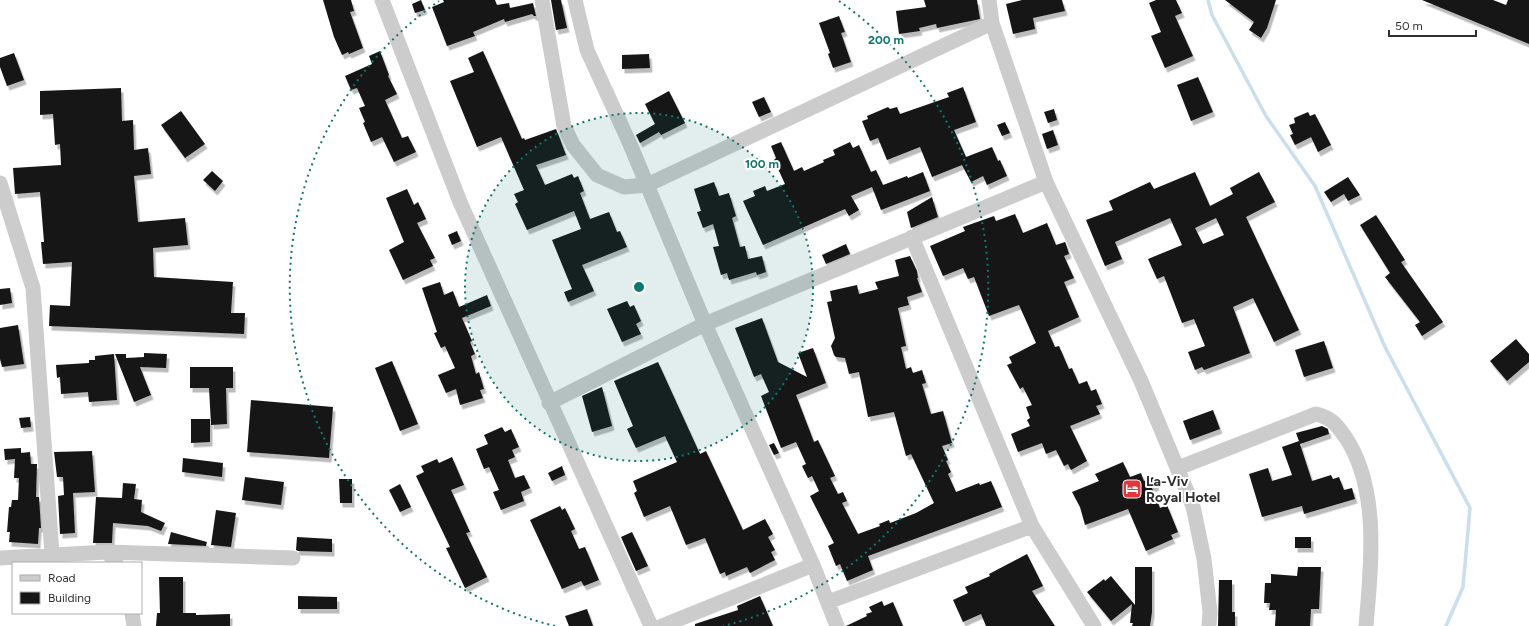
<svg xmlns="http://www.w3.org/2000/svg" width="1529" height="626" font-family="Figtree,sans-serif">
<style>
.lines{fill:none;stroke-linecap:round;stroke-linejoin:round}
.stream{stroke:#cadeec;stroke-width:3.5}
.building{fill:#161616;fill-rule:evenodd;filter:url(#shadow)}
.minor{stroke:#ccc;stroke-width:15}
.ring{fill:none;stroke:#0f766e;stroke-width:2;stroke-dasharray:2 4}
.labels{text-anchor:middle;stroke-width:4;stroke-linejoin:round;paint-order:stroke}
.poi-label{font-size:14px;font-weight:bold;fill:#2f2f2f;stroke:#fff;text-anchor:start}
.centre{fill:#0f766e;stroke:#fff;stroke-width:2}
.ring-label{font-size:12px;text-anchor:middle;font-weight:bold;fill:#0f766e;stroke:#fff;stroke-width:4;stroke-linejoin:round;paint-order:stroke}
</style>
<defs>
<filter id="shadow"><feDropShadow dx="2.5" dy="4.5" stdDeviation="0" flood-color="#0004"/></filter>
</defs>
<rect width="100%" height="100%" fill="#fff"/>
<g class="lines">
<path class="stream" d="M1208,0L1212,15L1266,116L1315,186L1385,347L1470,508L1463,587L1446,626"/>
</g>
<path class="building" d="M323,0H351L354,11L350,12L363,48L349,54L348,52L342,55L334,37Z
M421,0L425,10L415,13L412,4Z
M443,0H495L497,5L509,3L510,8L533,3L536,16H534L532,14L505,22L504,19L473,32L475,36L447,46L432,7L444,2Z
M551,0H561L567,28L556,30Z
M924,0H977L980,19L937,28L936,24L919,28L920,31L899,34L896,11L926,7Z
M1022,0H1062L1065,11L1033,18L1035,29L1013,34L1006,4Z
M1156,0H1176L1182,13L1175,16L1193,56L1165,68L1151,36L1161,32L1149,3Z
M1225,0H1276L1267,28L1261,38L1249,30L1254,22Z
M1422,0H1493L1506,5L1508,0H1529V44Z
M839,16L845,32L841,33L851,62L833,68L828,54L830,53L819,23Z
M380,51L389,75L388,76L397,94L385,100L402,138L408,136L416,152L394,162L382,137L371,142L363,123L365,122L359,108L365,106L357,88L351,90L345,76L372,64L369,56Z
M483,51L522,139L524,138L525,140L556,129L560,139L566,155L536,165L545,185L572,174L574,178L578,176L584,191L580,193L590,219L609,212L617,232L620,231L627,247L582,265L594,291L568,302L564,292L572,289L552,240L581,229L574,211L527,230L515,204L518,202L514,194L524,190L501,137L477,147L450,81L474,72L468,58Z
M14,53L24,80L7,86L0,67V58Z
M649,54L650,68L622,69V55Z
M1198,77L1213,112L1191,121L1177,85Z
M963,87L976,122L954,130L966,157L992,147L998,161L1000,160L1007,176L987,185L983,176L971,182L962,165L932,177L920,147L887,160L878,138L870,141L862,121L868,119L867,116L888,107L890,109L897,107L900,114L949,97L947,93Z
M121,88L122,121L133,120L134,150L148,148L151,174L134,176L138,222L185,218L188,245L153,248L154,277L233,282L231,313H245L244,334L49,326L50,305L70,306L72,262L43,264L41,242H44L40,192L15,194L13,168L61,165L60,144L55,145L53,114L40,115V91Z
M669,91L685,123L661,135L659,132L640,143L636,135L655,124L645,104Z
M764,97L771,112L759,117L752,102Z
M1054,109L1057,120L1048,123L1044,112Z
M181,111L205,144L185,158L161,125Z
M1308,112L1310,116L1315,114L1331,145L1318,152L1311,137L1295,145L1290,135L1293,134L1289,125L1295,123L1294,118Z
M1005,122L1010,133L1002,136L997,125Z
M1053,130L1058,145L1047,149L1042,134Z
M781,142L794,171L802,167L804,171L824,162L823,160L835,155L833,150L850,142L853,148L859,145L871,172L876,170L883,185L907,176L908,178L923,172L930,191L881,210L872,187L851,196L859,210L849,216L845,209L763,245L743,201L755,196L753,191L765,186L767,191L785,184L774,160L776,158L771,146Z
M212,171L223,181L215,191L203,180Z
M1195,172L1210,206L1233,194L1230,188L1259,172L1275,202L1246,217L1299,330L1274,342L1253,298L1233,307L1250,353L1204,370L1202,367L1195,370L1188,352L1205,346L1194,319L1182,323L1164,276L1157,279L1148,259L1182,245L1170,218L1115,242L1122,259L1105,266L1086,220L1113,210L1109,201L1150,182L1154,189ZM1216,218L1224,235L1203,244L1195,228Z
M1348,177L1360,195L1348,201L1344,194L1331,202L1324,192Z
M714,182L719,196L729,193L736,216L732,218L740,247L745,246L748,259L762,256L766,272L757,275L756,272L729,280L727,273L721,275L713,247L719,246L713,224L703,228L697,212L701,211L694,189Z
M407,189L414,205L418,202L426,219L417,223L435,258L430,260L433,266L403,280L389,250L404,242L386,198Z
M932,197L938,217L911,228L907,212Z
M1015,214L1023,233L1047,223L1056,245L1065,242L1066,244L1069,254L1064,256L1074,278L1064,282L1079,317L1048,331L1055,347L1059,346L1069,369L1072,368L1079,384L1087,381L1091,391L1096,389L1102,404L1096,406L1100,414L1070,426L1087,461L1071,470L1068,464L1064,466L1056,450L1046,454L1042,443L1018,452L1011,434L1030,426L1027,420L1030,418L1026,407L1032,405L1023,387L1020,389L1007,365L1012,363L1009,357L1036,343L1019,305L989,316L974,277L968,279L963,268L943,276L930,246L965,231L963,227L994,216L996,221Z
M1376,215L1405,260L1401,262L1443,322L1422,336L1415,325L1420,322L1385,277L1390,273L1360,225Z
M457,231L461,241L452,245L448,235Z
M846,244L850,254L826,264L822,255Z
M910,256L917,271L918,278H917L922,292L907,297L909,305L898,308L906,346L901,347L906,369L911,367L913,373L922,370L926,383L922,384L931,414L943,411L952,443L942,446L948,460L946,461L951,472L948,474L956,492L979,483L980,485L991,481L1002,507L868,556L873,570L847,581L840,564L836,566L828,546L834,543L810,496L819,491L812,476L808,478L802,466L806,464L796,442L781,448L761,396L769,392L761,374L754,377L735,328L762,318L778,362L807,377L798,353L813,348L826,383L796,395L814,442L818,440L835,476L830,478L838,494L843,492L847,501L842,503L858,534L880,526L879,524L889,520L890,523L916,513L934,503L911,454L906,456L894,412L868,417L859,372L849,374L845,358L836,357L834,355L831,346L835,338L827,302L832,301L830,291L857,285L859,294L878,289L875,282L899,276L895,260Z
M440,282L444,295L453,291L459,307L487,295L491,306L462,318L472,341L470,342L475,354L471,356L476,374L479,372L484,389L480,390L483,398L460,405L456,389L446,393L438,375L455,368L445,346L441,348L434,333L437,332L422,288Z
M10,288L12,303L0,305V289Z
M627,301L630,307L634,305L641,321L636,324L641,334L622,342L607,309Z
M18,325L24,364L2,367L0,359V328Z
M1516,339L1529,354V362L1507,381L1490,361Z
M1324,341L1333,368L1304,377L1295,350Z
M144,353L167,354L166,368L140,367L151,395L134,402L115,354H126V358L144,357Z
M114,354L117,400L89,402L88,392L61,394L60,377L57,378L56,365L89,363V360H95V356Z
M392,361L418,424L400,431L375,368Z
M658,362L700,454L706,451L743,530L765,519L773,534L768,537L775,550L771,552L775,560L750,573L747,567L726,576L725,572L720,574L705,538L686,545L670,506L644,517L634,493L637,491L633,481L677,462L665,436L636,448L627,429L633,426L614,381Z
M190,367H233V388H226L227,424L211,425L209,388H190Z
M602,387L612,426L592,432L582,396Z
M251,400L333,407L329,458L247,452Z
M1213,410L1220,429L1190,440L1183,421Z
M30,417L31,427L21,428L19,418Z
M191,419H210V442L191,443Z
M1322,426L1328,429L1329,434L1300,444L1296,433Z
M502,427L505,432L511,429L519,447L512,450L515,457L508,460L515,478L524,475L530,488L521,492L524,501L501,510L493,492L499,490L489,467L484,469L476,449L488,444L484,435Z
M1299,441L1312,481L1331,475L1333,479L1339,477L1344,490L1352,488L1355,499L1304,514L1302,506L1262,517L1249,474L1268,468L1272,481L1292,475L1282,447Z
M774,443L779,453L774,455L769,445Z
M21,448V453L30,452L31,464H37L36,497H39L41,528H39L38,544L9,542L10,532H7L9,507H11L12,500H18L19,478H14L15,459L5,460L4,449Z
M92,451L95,492L73,493L75,533L60,534L58,496L64,495L63,477H57L54,452Z
M452,457L464,485L451,490L470,532L466,533L487,577L465,588L446,548L450,547L416,476L424,472L421,466L437,459L439,463Z
M183,458L223,463L222,477L182,472Z
M1123,462L1130,477L1141,473L1144,481L1153,477L1157,486L1152,488L1160,508L1167,505L1178,532L1171,535L1173,539L1146,551L1128,509L1085,525L1080,507L1072,492L1099,481L1095,474Z
M562,466L565,475L552,481L548,473Z
M245,477L284,482L281,505L242,500Z
M339,479H352V503H340Z
M123,483L136,484L134,499L142,500L141,512L165,523L161,531L148,526L113,523L112,543H93L96,497L122,498Z
M400,484L411,507L400,512L389,490Z
M560,506L562,510L565,508L575,529L571,531L579,549L585,547L599,580L584,586L581,581L562,589L530,520Z
M216,510L236,513L231,547L211,545Z
M171,532L207,542L206,546L168,544Z
M632,532L648,566L636,571L621,537Z
M297,537L332,539V552L298,551L296,550Z
M1295,537H1311V548H1295Z
M1027,554L1043,586L1032,591L1055,626H986L981,614L963,622L953,600L968,593L965,587L990,576L989,574Z
M1135,567H1152V612L1150,626H1132L1133,623H1130L1132,604L1111,621L1087,592L1104,579L1105,581L1111,576L1135,605Z
M1298,567H1321L1319,609H1311L1310,626H1275L1276,610H1269L1270,603H1264L1265,583H1271V574L1297,576Z
M159,577H183V613H196V615L230,614V626H156L157,613H160Z
M1219,580H1232V612H1235V626H1218Z
M298,596L337,597V609H298Z
M760,596L773,626H695V624L738,610L737,606Z
M882,601L884,606L893,602L903,626H846L867,616L866,614L872,612L869,607Z
M587,609L593,626H569L565,616Z"/>
<g class="lines">
<path class="minor" d="M382,0L460,202L651,626
M542,0L564,126L573,145L597,175L624,187L647,185L992,23
M575,0L587,50L630,144L705,324L813,565L837,626
M989,0L992,23L1046,182L1141,381L1193,506L1204,559L1210,612L1209,626
M0,183L33,288L52,554
M912,237L1032,526L1094,626
M549,403L705,324L1046,182
M1178,468L1316,414C1332,418 1337,425 1346,438C1380,490 1371,566 1366,626
M107,552L293,558
M0,558L107,552L116,563
M828,602L1032,526
M132,613L134,626
M662,626L813,565"/>
</g>
<circle cx="639" cy="287" r="174" fill="#0f766e" fill-opacity=".12"/>
<g class="ring">
<circle cx="639" cy="287" r="174"/>
<path d="M555 626A349 349 0 0 1 439 1M839 1A349 349 0 0 1 723 626"/>
</g>
<defs>
<g id="hotel-square" transform="scale(1)"><rect x="-9" y="-9" width="18" height="18" rx="4" fill="#e2363d" stroke="#fff"/><path d="M-6-4.5h1.5V1H6V5H4.5V3h-9V5H-6ZM-4 0a1.8 1.8 0 1 1 3.6 0ZM.5 0V-2.5h3Q6-2.5 6 0Z" fill="#fff"/></g>
</defs>
<g fill-rule="evenodd">
<use href="#hotel-square" x="1132" y="489"/>
</g>
<g class="labels">
<g class="poi-label">
<text x="1146" y="486">La-Viv<tspan x="1146" dy="16">Royal Hotel</tspan></text>
</g>
</g>
<circle cx="639" cy="287" r="6" class="centre"/>
<g class="ring-label">
<text x="886" y="44">200 m</text>
<text x="762" y="168">100 m</text>
</g>
<rect x="12" y="562" width="130" height="52" fill="#ffffff" stroke="#acacac"/>
<rect x="20" y="575" width="20" height="6" fill="#cccccc" stroke="#acacac"/>
<text x="48" y="582" font-size="12" fill="#2f2f2f">Road</text>
<rect x="20" y="592" width="20" height="12" fill="#161616" stroke="#acacac"/>
<text x="48" y="602" font-size="12" fill="#2f2f2f">Building</text>
<path d="M1389 30v6h87v-6" fill="none" stroke="#2f2f2f" stroke-width="2"/>
<text x="1395" y="30" font-size="12" fill="#2f2f2f" stroke="#ffffff" stroke-width="3" paint-order="stroke">50 m</text>
</svg>
